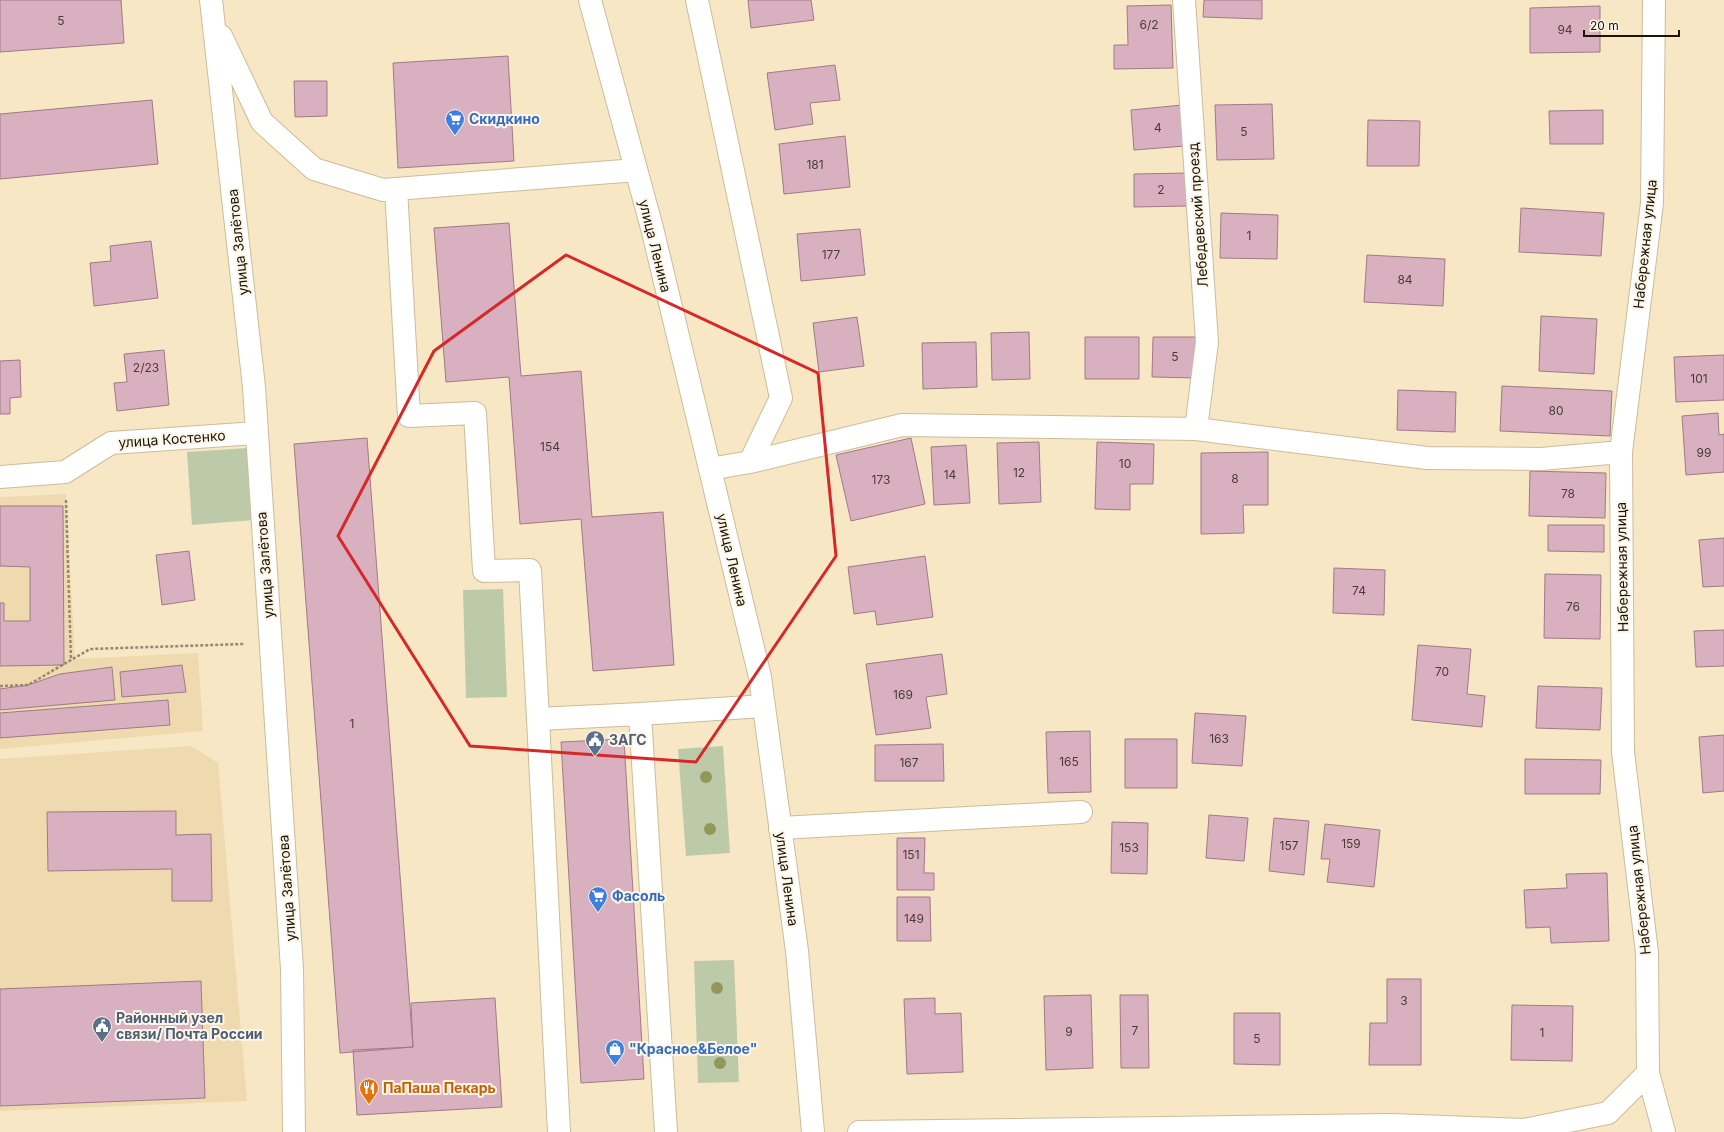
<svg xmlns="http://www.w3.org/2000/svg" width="1724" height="1132" font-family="Inter,sans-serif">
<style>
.built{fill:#efdab0}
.green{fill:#bdcaaa}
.building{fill:#d8b0bf;stroke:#9f7a88}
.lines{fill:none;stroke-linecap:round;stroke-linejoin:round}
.minor-casing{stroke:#ccbc9a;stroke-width:24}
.major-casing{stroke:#ccbc9a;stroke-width:24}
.path{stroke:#958970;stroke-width:2.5;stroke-dasharray:3 2;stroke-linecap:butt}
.minor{stroke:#fff;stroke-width:22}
.major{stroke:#fff;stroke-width:22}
.tree{fill:#93985a}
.marked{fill:none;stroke:#d62828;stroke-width:3;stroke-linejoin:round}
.labels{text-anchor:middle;stroke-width:4;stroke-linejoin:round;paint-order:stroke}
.number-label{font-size:12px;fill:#4a3c36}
.shop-label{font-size:14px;font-weight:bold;fill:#366cbe;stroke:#fcf6e8;text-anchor:start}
.street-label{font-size:14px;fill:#1b1508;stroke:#fcf6e8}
.service-label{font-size:14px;font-weight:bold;fill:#4e5e75;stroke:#fcf6e8;text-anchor:start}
.food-label{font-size:14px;font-weight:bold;fill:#c56008;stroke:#fcf6e8;text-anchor:start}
</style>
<rect width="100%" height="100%" fill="#f8e7c4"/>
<path class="built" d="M66,494L75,659L198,653L203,731L0,749V497Z
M191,746L218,763L247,1101L0,1111V759Z"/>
<path class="green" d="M248,448L254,520L192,525L187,452Z
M503,589L507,697L466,698L463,590Z
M723,746L730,853L686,856L678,749Z
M734,960L739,1082L698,1083L694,961Z"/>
<path class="building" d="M0,0H121L124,43L0,52Z
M748,0H811L814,20L751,28Z
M1204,0H1262V19L1203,17Z
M1171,5L1173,68L1114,69V45H1128L1127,6Z
M1600,6V52L1530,53V8Z
M508,56L514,161L398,168L393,63Z
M835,65L840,100L810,103L813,124L775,130L767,73Z
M294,81H327V116L295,117Z
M152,100L158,164L0,179V114Z
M1272,104L1274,159L1217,160L1215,105Z
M1182,105L1185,146L1134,150L1131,110Z
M1603,110V144H1550L1549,111Z
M1368,120L1420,121L1419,166H1367Z
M845,136L850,187L784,194L779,144Z
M1188,173V206L1134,207V174Z
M1521,208L1604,213L1601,256L1519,252Z
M1221,213L1278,215L1277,259L1220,258Z
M509,223L521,376L581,371L592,517L663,512L674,665L593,671L581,519L520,524L509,377L446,382L434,228Z
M860,229L865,275L801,281L797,234Z
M151,241L158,298L94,306L90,263L111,261L110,246Z
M1367,255L1445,259L1443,306L1364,302Z
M1541,316L1597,319L1594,374L1539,371Z
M857,317L864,366L819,372L813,323Z
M1029,332L1030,379L992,380L991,333Z
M1085,337H1139V379H1085Z
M1153,337H1198L1197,378L1152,377Z
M976,342L977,387L923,389L922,343Z
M164,350L169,405L117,411L114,383L127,382L124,354Z
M1724,355V400L1676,402L1674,357Z
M20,360L21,397L10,398V414H0V361Z
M1502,386L1612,391L1610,436L1500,431Z
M1398,390L1456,392L1455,432L1397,430Z
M1718,413L1719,435L1724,434V472L1686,475L1682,416Z
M367,438L413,1047L340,1053L294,444Z
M911,438L925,504L851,521L836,455Z
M1039,442L1041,502L999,504L997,443Z
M1097,442L1154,444L1153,484H1130V510L1095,509Z
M966,445L970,503L934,505L931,447Z
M1268,452V505H1243L1244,533L1201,534V453Z
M1530,471L1606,473L1605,518L1529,516Z
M0,506H63L64,665L0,666V603H4V621H30V567L0,566Z
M1548,525H1604V552L1548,551Z
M1724,538V586L1703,587L1699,540Z
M189,551L195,600L162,605L156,555Z
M925,556L933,617L877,625L875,611L854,614L848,567Z
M1334,568L1385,570L1384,615L1333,613Z
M1545,574L1601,575L1600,639L1544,638Z
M1724,630V666L1696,667L1694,631Z
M1418,645L1471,649L1467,694L1485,696L1482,727L1412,720Z
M942,654L947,694L926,697L931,728L876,735L866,664Z
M182,665L186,692L122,697L120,672Z
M112,667L115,700L0,710V689L28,685L60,674Z
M1538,686L1602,688L1600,730L1536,728Z
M168,700L170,725L0,738V713Z
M1195,713L1246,716L1242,766L1192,763Z
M1090,731L1091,792L1048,793L1046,732Z
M1724,735V791L1703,793L1699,737Z
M624,739L644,1079L581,1083L561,742Z
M1125,739H1177V788H1125Z
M943,744L944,781H875V745Z
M1525,759L1601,760L1600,794H1525Z
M176,811V835L211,834L212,901H172V869L48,871L47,812Z
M1209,815L1248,818L1244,861L1206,858Z
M1274,818L1309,821L1304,875L1269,871Z
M1112,822L1148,823L1147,874L1111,873Z
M1325,824L1380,830L1374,887L1327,882L1330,859H1321Z
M897,838H925L924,873H934V890H897Z
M1607,873L1609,941L1551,943L1550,927L1526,928L1524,890L1567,888L1566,874Z
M897,897H930L931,941H897Z
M1387,979H1421V1065H1369L1370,1023H1387Z
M201,981L205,1098L0,1106V989Z
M1091,995L1093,1068L1046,1070L1044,996Z
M1120,995H1148L1149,1068H1121Z
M495,998L502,1107L357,1115L353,1050L413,1047L411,1003Z
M935,998V1014L961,1013L963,1072L907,1074L904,999Z
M1512,1005L1573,1006L1572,1061L1511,1060Z
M1234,1013H1280V1065L1234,1064Z"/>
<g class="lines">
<g class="minor-casing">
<path id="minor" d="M211,0L254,387L292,969L294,1132
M697,0L781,398L750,462
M1184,0L1207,342L1196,429
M1654,0L1652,203L1621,452L1623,752L1647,953L1648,1073L1664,1132
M221,36L262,122L314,169L383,190L636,170
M396,189L409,416L475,413L484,571L530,570L538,719L640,714L666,1132
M710,469L750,462L902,425L1196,429L1427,458L1541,459L1621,452
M0,477L65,472L111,443L257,433
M640,714L764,706
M538,719L559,1132
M780,828L1081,812
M859,1132L1391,1125L1524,1130L1608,1113L1648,1073"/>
</g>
<g class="major-casing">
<path id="major" d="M590,0L652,228L760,677L797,951L813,1132"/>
</g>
<path class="path" d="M66,500L71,660
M0,686L28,685L90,649L244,644"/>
<use href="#minor" class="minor"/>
<use href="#major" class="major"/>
</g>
<g class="tree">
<circle cx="706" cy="777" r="6"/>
<circle cx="710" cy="829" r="6"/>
<circle cx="717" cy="988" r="6"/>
<circle cx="720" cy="1063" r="6"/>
</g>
<path class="marked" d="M566,255L818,373L836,556L696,762L470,746L338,536L434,351Z"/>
<defs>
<g id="supermarket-pin" transform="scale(1)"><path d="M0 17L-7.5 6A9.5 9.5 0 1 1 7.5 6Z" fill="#3f7fe0" stroke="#fcf6e8"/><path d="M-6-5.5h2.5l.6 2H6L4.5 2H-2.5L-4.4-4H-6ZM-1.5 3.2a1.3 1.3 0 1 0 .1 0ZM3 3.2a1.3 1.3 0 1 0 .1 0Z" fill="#fff"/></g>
<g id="civic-pin" transform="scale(1)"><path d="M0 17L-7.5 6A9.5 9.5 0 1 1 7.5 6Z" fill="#5c6f8a" stroke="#fcf6e8"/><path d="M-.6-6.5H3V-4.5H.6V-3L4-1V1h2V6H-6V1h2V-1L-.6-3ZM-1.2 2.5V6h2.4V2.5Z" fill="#fff"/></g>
<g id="shop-pin" transform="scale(1)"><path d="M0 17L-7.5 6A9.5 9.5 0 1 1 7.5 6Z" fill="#3f7fe0" stroke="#fcf6e8"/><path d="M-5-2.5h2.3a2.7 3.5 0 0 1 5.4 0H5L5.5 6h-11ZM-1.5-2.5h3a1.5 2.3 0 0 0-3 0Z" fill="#fff"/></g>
<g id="restaurant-pin" transform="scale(1)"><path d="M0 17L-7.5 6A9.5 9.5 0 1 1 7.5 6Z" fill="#e8710a" stroke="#fcf6e8"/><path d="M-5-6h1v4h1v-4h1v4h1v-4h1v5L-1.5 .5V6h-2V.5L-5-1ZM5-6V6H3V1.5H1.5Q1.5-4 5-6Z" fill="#fff"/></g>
</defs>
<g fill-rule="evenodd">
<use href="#supermarket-pin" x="455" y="119"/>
<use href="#civic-pin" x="595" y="740"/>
<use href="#supermarket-pin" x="598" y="896"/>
<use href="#civic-pin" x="102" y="1026"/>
<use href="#shop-pin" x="615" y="1049"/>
<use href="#restaurant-pin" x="369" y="1088"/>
</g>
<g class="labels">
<g class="number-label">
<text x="61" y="25">5</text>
<text x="1149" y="29">6/2</text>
<text x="1565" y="34">94</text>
<text x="1158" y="132">4</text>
<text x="1244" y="136">5</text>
<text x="815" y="169">181</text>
<text x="1161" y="194">2</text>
<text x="1249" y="240">1</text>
<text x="831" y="259">177</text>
<text x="1405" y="284">84</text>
<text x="1175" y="361">5</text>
<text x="146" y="372">2/23</text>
<text x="1699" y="383">101</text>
<text x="1556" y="415">80</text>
<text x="550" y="451">154</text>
<text x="1704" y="457">99</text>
<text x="1125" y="468">10</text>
<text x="1019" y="477">12</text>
<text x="950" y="479">14</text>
<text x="1235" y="483">8</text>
<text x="881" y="484">173</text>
<text x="1568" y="498">78</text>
<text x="1359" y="595">74</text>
<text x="1573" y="611">76</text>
<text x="1442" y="676">70</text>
<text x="903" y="699">169</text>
<text x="352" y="728">1</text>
<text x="1219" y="743">163</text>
<text x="1069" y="766">165</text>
<text x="909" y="767">167</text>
<text x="1351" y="848">159</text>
<text x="1289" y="850">157</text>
<text x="1129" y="852">153</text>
<text x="911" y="859">151</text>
<text x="914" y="923">149</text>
<text x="1404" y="1005">3</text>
<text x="1135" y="1035">7</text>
<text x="1069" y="1036">9</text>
<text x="1542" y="1037">1</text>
<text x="1257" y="1043">5</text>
</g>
<g class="shop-label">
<text x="469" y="124">Скидкино</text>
<text x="612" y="901">Фасоль</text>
<text x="629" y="1054">"Красное&amp;Белое"</text>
</g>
<g class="street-label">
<text transform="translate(1198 215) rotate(-94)" y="5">Лебедевский проезд</text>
<text transform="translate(238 242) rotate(-96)" y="5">улица Залётова</text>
<text transform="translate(1645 244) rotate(-84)" y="5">Набережная улица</text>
<text transform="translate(655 246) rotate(76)" y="5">улица Ленина</text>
<text transform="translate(172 439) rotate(-4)" y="5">улица Костенко</text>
<text transform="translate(732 560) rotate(77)" y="5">улица Ленина</text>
<text transform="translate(265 565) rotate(-94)" y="5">улица Залётова</text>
<text transform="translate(1622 567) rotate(-91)" y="5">Набережная улица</text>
<text transform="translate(787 879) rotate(82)" y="5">улица Ленина</text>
<text transform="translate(287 888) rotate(-94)" y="5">улица Залётова</text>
<text transform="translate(1639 890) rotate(-96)" y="5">Набережная улица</text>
</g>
<g class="service-label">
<text x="609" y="745">ЗАГС</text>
<text x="116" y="1023">Районный узел<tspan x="116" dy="16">связи/ Почта России</tspan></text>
</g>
<g class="food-label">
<text x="383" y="1093">ПаПаша Пекарь</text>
</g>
</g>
<path d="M1584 30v6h95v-6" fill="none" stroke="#1b1508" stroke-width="2"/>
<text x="1590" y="30" font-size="12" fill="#1b1508" stroke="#fcf6e8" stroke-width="3" paint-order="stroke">20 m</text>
</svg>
